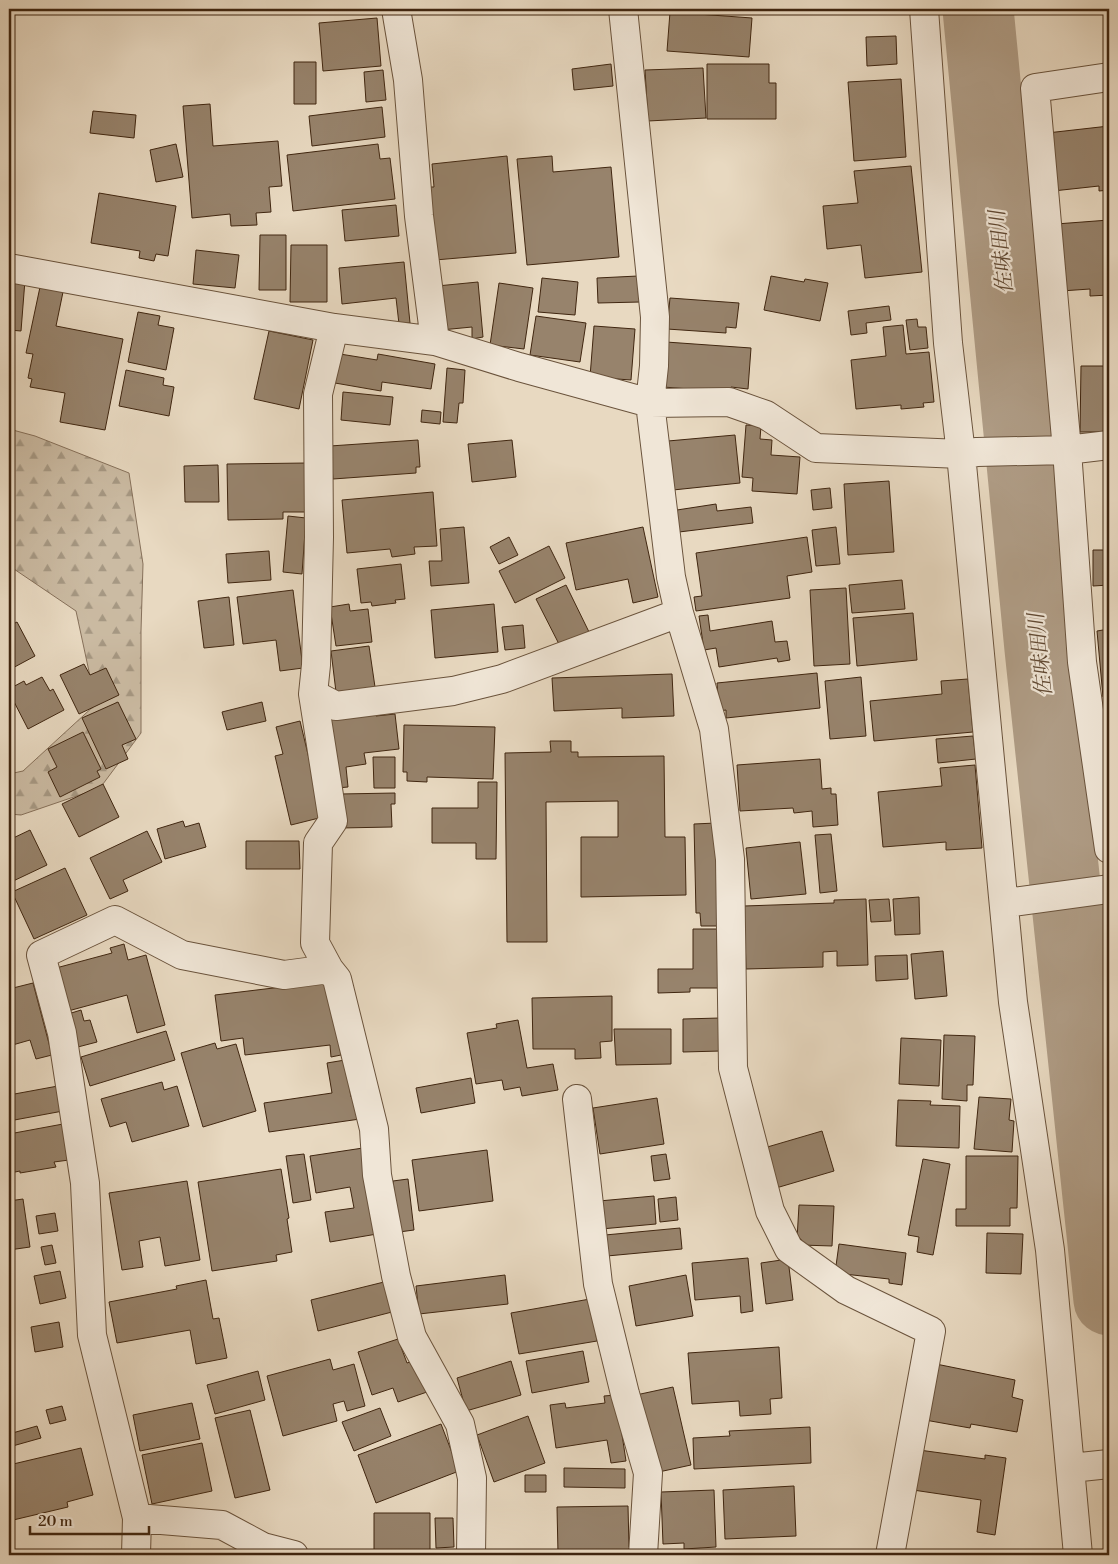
<svg xmlns="http://www.w3.org/2000/svg" width="1118" height="1564" font-family="'Libre Bodoni','Noto Serif JP',serif">
<style>
.forest{fill:url(#forest-firs);stroke:#86705a}
.lines{fill:none;stroke-linecap:round;stroke-linejoin:round}
.river{stroke:#af9c85;stroke-width:71}
.building{fill:#97836c;stroke:#402610}
.minor-casing{stroke:#6a533c;stroke-width:30}
.minor{stroke:#f0e6d7;stroke-width:28}
.labels{text-anchor:middle;stroke-width:4.5;stroke-linejoin:round;paint-order:stroke}
.water-label{font-size:21px;font-style:italic;fill:#614933;stroke:#f0e6d7}
</style>
<defs>
<pattern id="forest-firs" width="22" height="20" patternUnits="userSpaceOnUse" patternTransform="scale(1.25)"><rect width="22" height="20" fill="#cbbba3"/><path d="M5 1l3.5 6h-7zM16 11l3.5 6h-7z" fill="#a69883"/></pattern>
</defs>
<rect width="100%" height="100%" fill="#e8d9c1"/>
<filter id="stains"><feTurbulence type="fractalNoise" baseFrequency=".004" numOctaves="4"/><feColorMatrix values="0 0 0 0 .2 0 0 0 0 .09 0 0 0 0 .02 0 0 0 .5 -.17"/></filter>
<radialGradient id="worn" r=".72"><stop offset=".6" stop-color="#630" stop-opacity="0"/><stop offset="1" stop-color="#630" stop-opacity=".3"/></radialGradient>
<path class="forest" d="M9,429L35,436L129,473L143,564L141,631V733L100,788L21,815L9,814V774L23,771L96,704L76,611L11,567H9Z"/>
<g class="lines">
<path class="river" d="M978,9L1040,649L1109,1300"/>
</g>
<path class="building" d="M670,12L752,18L749,57L667,51Z
M377,18L381,66L323,71L319,23Z
M896,36L897,64L867,66L866,37Z
M294,62H316V104H294Z
M611,64L613,86L574,90L572,69Z
M707,64H769V83H776V119H707Z
M703,68L706,118L648,121L645,70Z
M383,70L386,100L366,102L364,72Z
M901,79L906,157L854,161L848,82Z
M210,104L213,146L278,141L282,186L269,187L271,212L256,213L257,225L231,226L230,214L192,218L183,106Z
M382,107L385,137L312,146L309,116Z
M93,111L136,115L134,138L90,133Z
M1109,126V190L1099,191V186L1053,191L1047,133Z
M176,144L183,177L156,182L150,150Z
M378,144L380,159L390,158L395,199L293,211L287,155Z
M507,156L516,253L435,260L429,187H434L432,164Z
M552,156L553,172L611,167L619,257L527,265L517,159Z
M911,166L922,272L865,278L861,245L827,249L823,206L858,203L854,171Z
M99,193L176,206L168,256L156,254L154,261L139,258L140,251L91,243Z
M396,205L399,236L345,241L342,210Z
M1109,220V295L1090,296V289L1061,291L1056,224Z
M260,235H286V290H259Z
M291,245H327V302H290Z
M196,250L239,255L235,288L193,284Z
M404,262L410,323L399,324L396,298L342,304L339,268Z
M638,276L640,302L598,303L597,278Z
M771,276L804,282L805,279L828,283L820,321L764,310Z
M9,278L25,280L21,331L9,330Z
M542,278L578,282L575,315L538,312Z
M478,282L483,337L472,339V327L441,330L437,286Z
M499,283L533,288L524,349L490,345Z
M40,287L63,292L56,326L123,339L105,430L60,422L65,393L30,387L32,379L28,378L33,354L26,353Z
M670,298L739,303L736,328L726,327V333L667,329Z
M889,306L891,320L866,323L867,333L851,335L848,311Z
M138,312L160,316L158,325L174,328L166,370L128,362Z
M536,316L586,323L580,362L530,355Z
M917,319L918,327H926L928,348L910,350L906,320Z
M903,325L906,354L929,352L934,402L923,403L924,407L901,409V405L856,409L851,360L886,356L883,327Z
M594,326L635,329L631,380L590,377Z
M269,331L313,340L299,409L254,399Z
M666,342L751,348L748,389L731,387V392L663,387Z
M340,354L377,360L378,354L435,364L431,389L382,382L381,391L335,383Z
M1081,366H1109V432H1080Z
M447,368L465,370L463,403H459L457,423L443,422Z
M126,370L164,378L163,385L174,387L169,416L119,406Z
M343,392L393,397L390,425L341,420Z
M422,410L441,412L440,424L421,422Z
M746,425L761,426L760,439L772,440L771,455L800,457L797,494L752,491L753,478L742,477Z
M735,435L740,483L673,490L668,441Z
M418,440L420,467H416V473L333,479L330,446Z
M512,440L516,477L472,482L468,444Z
M307,463V512H283V519L228,520L227,464Z
M218,465L219,502H185L184,466Z
M889,481L894,552L848,555L844,484Z
M830,488L832,508L813,510L811,490Z
M433,492L437,546L414,547L415,554L392,557L390,549L347,553L342,500Z
M716,504L717,511L751,507L753,523L679,532L677,510Z
M288,516L306,518L302,574L283,572Z
M464,527L469,583L431,586L429,561H442L440,529Z
M643,527L658,597L633,603L628,579L576,590L566,543Z
M836,527L840,564L816,566L812,530Z
M509,537L518,555L499,564L490,547Z
M807,537L812,572L787,576L790,598L696,611L694,597L702,596L696,553Z
M549,546L565,578L515,603L499,571Z
M1093,550H1109V585L1093,586Z
M269,551L271,580L228,583L226,554Z
M401,564L405,599L395,600L396,603L372,606L371,602L361,603L357,569Z
M902,580L905,609L852,613L849,585Z
M566,585L590,634L561,648L536,599Z
M846,588L850,664L814,666L810,590Z
M293,590L303,668L280,671L276,640L243,644L237,597Z
M229,597L234,645L204,648L198,601Z
M349,604L350,611L368,609L372,642L336,646L330,607Z
M494,604L498,652L435,658L431,610Z
M913,613L917,660L857,666L853,618Z
M708,615L710,631L772,621L775,642L787,641L790,660L778,662L777,658L719,667L716,648L704,650L699,616Z
M17,622L35,656L9,670V626Z
M523,625L525,648L505,650L502,627Z
M1109,629V696L1103,697L1097,631Z
M369,646L375,687L336,692L331,651Z
M84,664L90,675L106,668L119,695L79,714L60,675Z
M817,673L820,708L726,718V710L719,711L717,683Z
M672,674L674,716L622,718V708L554,711L552,678Z
M42,677L50,691L53,689L64,710L28,729L9,692V689L24,681L26,685Z
M861,677L866,736L830,739L825,681Z
M968,679L973,732L874,741L870,701L942,694L941,681Z
M118,702L136,739L122,745L128,759L106,769L82,718Z
M262,702L266,721L227,730L222,712Z
M375,713L376,716L395,714L399,749L364,753L366,764L346,767L348,787L337,788L328,719Z
M300,721L323,817L291,825L275,756L283,754L276,727Z
M404,725L495,727L493,779L427,777V782L407,781V772H403Z
M83,732L101,769L97,771L100,777L60,797L48,772L57,767L48,749Z
M973,736L976,759L938,763L936,739Z
M550,741H571V752H578V757L664,756L665,837H685L686,895L581,897V837H618V801L546,802L547,942H507L505,753L551,752Z
M373,757H395V788H374Z
M820,759L822,789L831,788V794H836L838,825L813,827L812,811L794,813L793,808L740,811L737,765Z
M975,765L982,848L946,850V842L883,847L878,792L942,786L940,768Z
M478,782H497L496,859H476V843H432V808H478Z
M103,784L119,817L79,837L62,804Z
M395,793V804H391L392,827L340,828V794Z
M183,821L185,827L199,823L206,847L165,859L157,829Z
M716,823L718,926H701L700,913H696L694,824Z
M30,830L47,865L9,883V840Z
M147,831L162,862L123,880L128,891L110,899L90,858Z
M831,834L837,891L820,893L815,835Z
M246,841H299L300,869H246Z
M800,842L806,894L751,899L746,848Z
M65,868L87,915L34,939L12,892Z
M919,897L920,934L895,935L893,899Z
M866,899L868,965L837,966V951L823,952V967L746,969L744,906L834,903V900Z
M889,899L891,921L871,922L869,900Z
M693,929H717L718,988H690V992L658,993V969H693Z
M124,944L128,960L146,955L165,1025L137,1033L127,995L68,1011L56,968L112,953L110,948Z
M943,951L947,996L915,999L911,954Z
M907,955L908,979L876,981L875,956Z
M332,981L341,1055L331,1057L330,1045L245,1055L243,1038L221,1041L215,995Z
M33,983L52,1055L36,1059L30,1040L9,1046V989Z
M612,996V1041L600,1042L601,1058L575,1059V1049H533L532,998Z
M81,1010L84,1021L90,1020L97,1042L74,1048L65,1015Z
M720,1018L721,1051L683,1052V1019Z
M518,1020L527,1068L553,1064L558,1090L522,1096L520,1087L504,1090L502,1080L476,1084L467,1033L497,1028L496,1024Z
M614,1029H671V1064L616,1065Z
M166,1031L175,1060L90,1086L81,1057Z
M944,1035L975,1036L973,1085H967V1101L942,1099Z
M901,1038L941,1040L939,1086L899,1084Z
M215,1043L217,1049L236,1044L256,1111L203,1127L181,1053Z
M345,1060L351,1097H357L360,1119L269,1132L264,1103L332,1093L327,1063Z
M471,1078L475,1103L421,1113L416,1088Z
M162,1082L164,1090L177,1086L189,1126L132,1142L126,1122L110,1127L101,1099Z
M58,1086L63,1111L9,1121V1095Z
M979,1097L1011,1099L1009,1120L1014,1121L1012,1152L974,1149Z
M657,1098L664,1144L600,1154L593,1108Z
M898,1100L931,1101L930,1105L960,1106L959,1148L896,1146Z
M63,1124L69,1160L54,1162L56,1167L20,1173V1171L10,1173L9,1134Z
M822,1131L834,1171L776,1188L764,1148Z
M363,1148L377,1234L330,1242L325,1212L354,1208L350,1187L316,1193L310,1156Z
M487,1150L493,1201L419,1211L412,1160Z
M304,1154L311,1200L293,1203L286,1156Z
M666,1154L670,1179L654,1181L651,1156Z
M966,1156H1018L1017,1208H1010V1226H956V1209H966Z
M923,1159L950,1164L933,1255L917,1252L919,1237L908,1235Z
M281,1169L289,1218L287,1219L292,1252L276,1255L277,1261L212,1271L198,1182Z
M408,1179L414,1230L399,1232L393,1181Z
M187,1181L200,1260L165,1266L160,1237L139,1241L143,1267L122,1270L109,1193Z
M654,1196L656,1224L601,1229L599,1201Z
M676,1197L678,1220L660,1222L658,1199Z
M23,1199L30,1247L9,1250V1201Z
M799,1205L834,1206L832,1246L801,1245V1239H797Z
M55,1213L58,1231L39,1234L36,1216Z
M680,1228L682,1249L607,1256L605,1235Z
M987,1233L1023,1234L1021,1274L986,1273Z
M839,1244L906,1253L902,1285L889,1283V1279L835,1273Z
M52,1245L56,1263L45,1265L41,1247Z
M748,1258L753,1311L741,1313L740,1296L695,1300L692,1263Z
M788,1259L793,1300L766,1304L761,1263Z
M60,1271L66,1298L40,1304L34,1276Z
M505,1275L508,1304L419,1314L416,1286Z
M686,1275L693,1316L636,1326L629,1286Z
M206,1280L213,1319L219,1318L227,1358L196,1364L190,1330L117,1343L109,1302L177,1289L176,1286Z
M384,1282L392,1312L318,1331L311,1300Z
M590,1299L597,1341L519,1354L511,1313Z
M59,1322L63,1347L35,1352L31,1327Z
M398,1339L407,1363L416,1360L427,1392L398,1402L393,1388L372,1395L358,1352Z
M779,1347L782,1398L770,1399L771,1414L740,1416L739,1401L692,1404L688,1353Z
M583,1351L589,1382L532,1393L526,1361Z
M330,1359L333,1370L354,1364L365,1406L347,1411L344,1401L333,1404L337,1421L283,1436L267,1376Z
M511,1361L521,1395L466,1411L457,1378Z
M936,1364L1015,1380L1012,1397L1023,1400L1017,1432L971,1424L970,1428L925,1420Z
M258,1371L265,1400L215,1414L207,1385Z
M673,1387L691,1465L654,1473L636,1395Z
M616,1395L626,1461L611,1463L607,1440L556,1448L550,1405L565,1403L566,1408L605,1403L604,1396Z
M192,1403L200,1439L140,1451L133,1415Z
M62,1406L66,1420L50,1424L46,1410Z
M380,1408L391,1436L354,1451L342,1422Z
M250,1410L270,1490L235,1498L215,1418Z
M528,1416L545,1463L494,1482L477,1435Z
M441,1424L459,1471L376,1503L358,1455Z
M37,1426L41,1438L9,1447V1434Z
M810,1427L811,1463L694,1469L693,1438L730,1436L729,1431Z
M202,1443L212,1491L152,1504L142,1455Z
M81,1448L93,1495L67,1502L68,1507L9,1521V1465Z
M919,1450L985,1459V1455L1006,1458L995,1535L977,1532L981,1500L913,1490Z
M564,1468L625,1469V1488L564,1487Z
M525,1475H546V1492H525Z
M794,1486L796,1536L725,1539L723,1490Z
M714,1490L716,1547L684,1549V1543L663,1544L661,1492Z
M628,1506L629,1547H633V1555H604V1553H558L557,1507Z
M374,1513H430V1555H374Z
M435,1518H453L454,1547L436,1548Z"/>
<g class="lines">
<g class="minor-casing">
<path id="minor" d="M396,9L408,80L419,216L435,341
M623,9L655,317L654,366L650,403L671,577L679,613L714,729L730,859L733,1068L770,1211L789,1249L846,1290L931,1331L890,1555
M924,9L948,343L961,454L1013,1002L1050,1250L1078,1555
M1109,77L1035,88L1067,450L1082,662L1109,849
M9,268L334,328L435,341L519,367L650,403L729,402L766,415L816,448L961,454L977,452L1067,450L1109,445
M334,328L318,394L319,537L316,665L313,694L333,821L318,843L315,943L329,969L337,979L374,1129L377,1175L396,1276L412,1337L460,1424L472,1478L471,1555
M313,694L336,706L453,691L502,679L679,613
M1005,903L1109,889
M577,1099L598,1284L625,1394L648,1473L643,1555
M1071,1468L1109,1464
M137,1518L222,1525L263,1547L294,1555
M136,1555L137,1518L92,1335L85,1183L62,1033L41,955L115,920L182,955L284,975L329,969"/>
</g>
<use href="#minor" class="minor"/>
</g>
<g class="labels">
<g class="water-label">
<text transform="translate(1001 252) rotate(-96)" y="7">佐味田川</text>
<text transform="translate(1040 655) rotate(-96)" y="7">佐味田川</text>
</g>
</g>
<rect width="1118" height="1564" fill="none" stroke="#e8d9c1" stroke-width="30"/>
<rect x="10" y="10" width="1098" height="1544" fill="none" stroke="#402610" stroke-width="2.5"/>
<rect x="15" y="15" width="1088" height="1534" fill="none" stroke="#402610"/>
<path d="M30 1526v8h119v-8" fill="none" stroke="#402610" stroke-width="2.5"/>
<text x="38" y="1526" font-size="15" fill="#402610" stroke="#f0e6d7" stroke-width="4" paint-order="stroke">20 m</text>
<rect width="100%" height="100%" filter="url(#stains)"/>
<rect width="100%" height="100%" fill="url(#worn)"/>
</svg>
